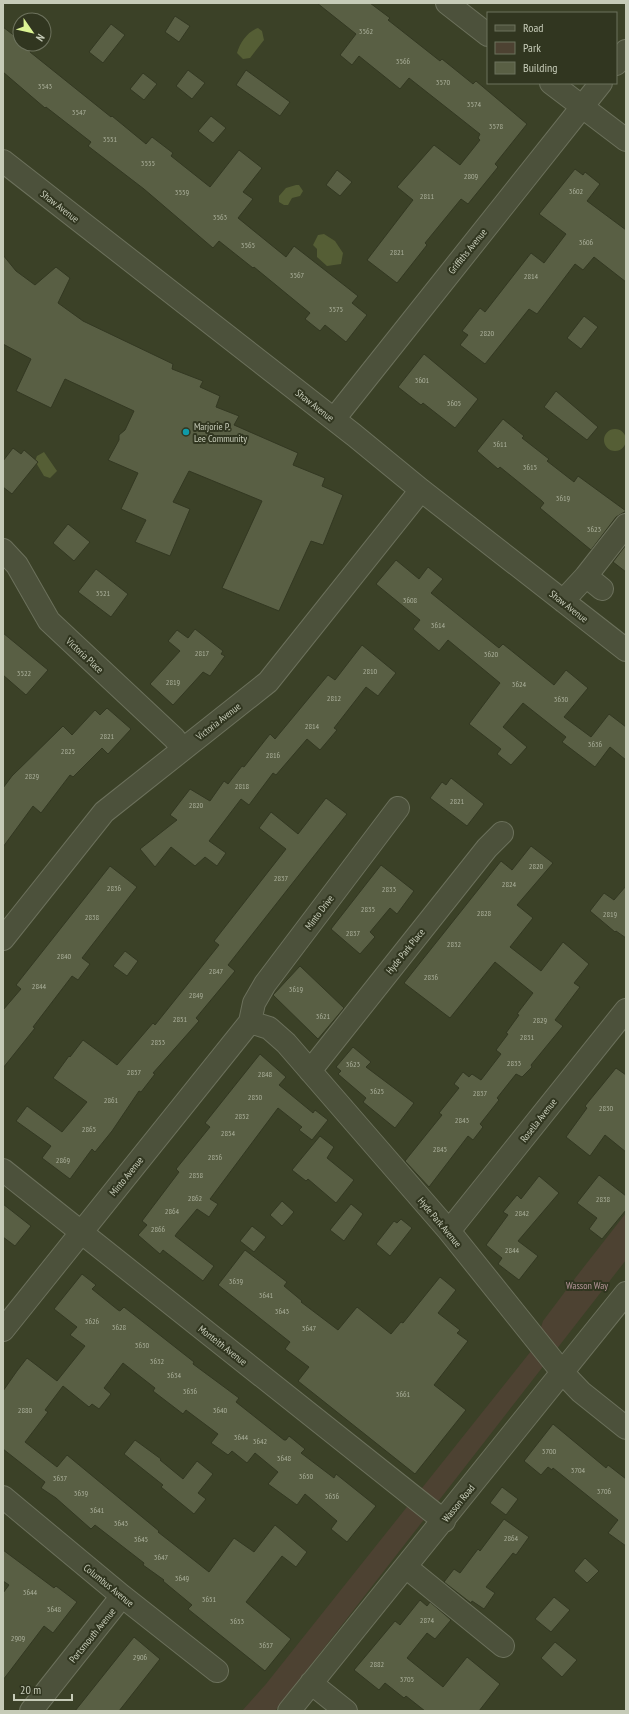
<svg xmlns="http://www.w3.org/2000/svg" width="629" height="1714" font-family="'PT Sans Narrow',sans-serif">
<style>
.green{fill:#4d4232}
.water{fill:#555e35}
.building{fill:#595f44;stroke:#333822}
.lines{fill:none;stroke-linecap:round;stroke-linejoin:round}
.minor-casing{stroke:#6c715c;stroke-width:24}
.minor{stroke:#4c513b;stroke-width:22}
.culture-dot{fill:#0f9aa8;stroke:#313620;stroke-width:1.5}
.labels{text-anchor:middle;stroke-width:4;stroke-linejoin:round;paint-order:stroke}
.number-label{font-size:8px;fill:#abb09b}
.street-label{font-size:10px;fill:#c6cbb8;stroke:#313620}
.poi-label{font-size:10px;fill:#c6cbb8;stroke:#313620;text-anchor:start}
.park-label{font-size:10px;fill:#b49498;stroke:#313620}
</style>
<rect width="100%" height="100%" fill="#3b4127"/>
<path class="green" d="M626,1213V1260L275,1711H242L266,1684L535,1346L543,1321L576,1277Z"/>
<path class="water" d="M258,28L262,31L264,40L250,58L243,59L237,53C240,43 247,32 258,28Z
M296,185H299L303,191L300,196L292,198L288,205H284L279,202V196L286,188Z
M324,234L335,241L343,253L341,264L327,266L317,257V249L313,245L318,235Z
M604 440a11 11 0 1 1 22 0a11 11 0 1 1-22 0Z
M44,452L57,471L50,478L44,476L35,461L37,456Z"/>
<path class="building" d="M317,3H370L390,18L388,20L440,61L442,59L473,84L476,81L527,124L495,164L498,167L468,204L461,199L425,243L427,245L397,283L367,260L413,200L397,187L434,145L460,165L480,140L478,138L480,134L409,78L400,89L359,56L352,65L340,55L356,34Z
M175,16L190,26L179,42L165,32Z
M111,24L125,35L103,63L89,52Z
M3,27L20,40V44H24L31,50L30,52L111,117L112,116L146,144L152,137L173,153L171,156L210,187L239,150L262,168L243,192L253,199L238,218L286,257L294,246L358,296L352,303L367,315L346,342L325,325L320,331L305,319L310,313L254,267L253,268L219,241L213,248L144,189L88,146L91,142L46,107L45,108L3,72Z
M188,70L205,83L192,99L176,86Z
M246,70L290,102L280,116L236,85Z
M143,73L157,84L144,100L130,89Z
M211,116L226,128L213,143L198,131Z
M575,169L583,175L585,172L600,184L587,201L626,230V282L594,257L583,270L575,264L537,314L529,309L485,364L460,345L468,335L462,331L480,308L485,312L531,253L544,263L566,234L539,214Z
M337,170L352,182L340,196L326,185Z
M3,255L16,271L35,285L56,267L70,278L58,303L83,321L173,364L172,369L203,381L200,387L220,396L216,407L239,416L234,425L298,453L293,465L325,478L322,486L343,495L323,545L311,541L279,611L222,588L262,501L189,471L173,502L190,509L170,556L135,542L146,520L121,509L138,473L108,460L119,440V435L125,430L134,411L65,379L51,408L16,391L31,359L3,344Z
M584,316L598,327L581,349L567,338Z
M424,354L478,399L455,428L423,403L421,405L398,387Z
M556,391L598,427L587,440L544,407Z
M503,419L524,436L522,438L549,459L547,461L574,482L578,476L626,511L616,517L591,550L540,508L544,503L542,501L500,467L498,469L477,451Z
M13,448L21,454L24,450L38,462L12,494L3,487V461Z
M68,524L90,542L74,561L53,543Z
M626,545V572L613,562Z
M396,560L419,579L428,567L443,579L431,593L499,648L503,644L554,685L566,670L588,688L564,717L591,737L609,714L626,727V760L610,747L595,767L562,742L566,737L523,703L503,727L527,747L511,765L497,754L501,749L469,724L500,683L448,640L439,651L413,629L420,620L376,584Z
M96,569L128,594L111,617L78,592Z
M195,629L223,651L221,654L225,656L210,676L203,672L173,705L150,684L180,651L168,641L177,630L188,638Z
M3,633L48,670L26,695L3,675Z
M362,645L396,673L378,696L366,687L334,728L337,730L320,750L307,739L276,775L273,773L249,805L241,799L209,841L226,853L217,866L205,857L195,866L171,847L155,867L140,849L177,820L170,815L190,789L210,801L224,781L228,784L242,766L244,767L270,734L275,739L328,675L335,680Z
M107,708L131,729L108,754L102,748L73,777L70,775L41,813L33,806L3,847V788L12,776L63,726L72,735L95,710L100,715Z
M451,778L484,804L467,826L430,798L442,782L446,785Z
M326,798L347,814L228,965L235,971L196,1018L199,1021L153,1073L155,1074L141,1092L139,1091L112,1131L95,1152L92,1149L70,1179L42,1158L51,1146L16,1121L27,1106L62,1132L87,1102L53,1078L69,1056L70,1057L83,1040L117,1065L153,1023L155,1025L219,945L214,941L286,849L259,828L271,812L298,834Z
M531,846L553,863L517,905L533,918L510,947L541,971L563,942L589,964L574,983L580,987L555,1020L563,1026L531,1065L532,1067L522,1077L516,1074L497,1098L499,1100L480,1124L483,1127L473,1140L468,1136L429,1187L405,1161L442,1115L439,1113L459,1088L454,1084L463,1072L469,1077L472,1074L481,1080L501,1054L496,1050L508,1034L506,1033L519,1015L517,1014L533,993L495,962L450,1018L404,983L501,861L512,870Z
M381,865L414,891L397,914L390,908L370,932L375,937L360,954L331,929Z
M110,866L137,887L82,958L90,964L78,980L72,976L33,1027L35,1028L3,1068V1010L21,989L16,985Z
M626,886V938L616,931L615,932L590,911L604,893L614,900Z
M125,951L138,961L127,976L113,966Z
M300,966L344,1008L318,1039L273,995Z
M353,1047L371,1062L366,1067L414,1103L395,1128L363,1102L366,1098L338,1074L341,1071L336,1067Z
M260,1054L286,1077L279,1085L313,1113L315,1110L328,1120L312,1140L299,1130L302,1127L278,1108L210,1199L218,1204L209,1217L197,1209L177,1233L175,1236L214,1266L203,1281L163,1250L160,1254L138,1235L147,1225L142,1221L179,1172L176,1169L210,1127L205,1123Z
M616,1068L626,1075V1152L605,1135L590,1156L566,1137L587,1108L585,1106Z
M320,1136L334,1147L327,1158L354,1180L336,1203L308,1179L306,1181L292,1170Z
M599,1175L626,1196V1210L602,1239L589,1229L597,1218L577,1203Z
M539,1176L559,1193L518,1241L538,1256L519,1280L498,1264L502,1258L486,1245L508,1215L503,1212L517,1195L521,1199Z
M282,1201L294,1212L282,1226L270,1215Z
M3,1204L31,1226L15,1246L3,1237Z
M351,1204L363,1214L344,1241L330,1230Z
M401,1219L412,1228L390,1256L376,1244L394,1221L397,1223Z
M252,1226L266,1237L254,1252L240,1241Z
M245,1250L287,1282L284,1286L302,1301L301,1302L338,1330L357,1307L391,1334L401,1322L403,1323L440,1277L456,1290L438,1313L460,1330L457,1333L468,1341L434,1385L466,1410L415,1474L298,1381L309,1367L285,1349L290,1342L218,1285Z
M82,1274L96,1285L92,1289L118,1310L120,1311L124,1307L194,1362L193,1364L239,1398L236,1402L284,1440H286L289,1436L305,1449L301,1453L334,1478L336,1474L376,1506L347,1542L331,1529L337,1521L305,1494L297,1505L268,1484L278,1472L255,1453L247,1463L232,1451L228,1455L211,1443L218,1434L186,1410L183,1414L153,1391L155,1388L123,1363L104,1388L111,1394L99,1409L92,1404L89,1407L63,1386L45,1410L48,1412L25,1442L57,1467L67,1455L159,1531L158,1532L209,1572L234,1538L254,1552L275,1525L307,1552L296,1567L282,1556L246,1602L291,1639L265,1671L188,1609L192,1605L163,1581L164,1580L143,1565L144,1563L95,1525L91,1529L56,1498L41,1488L45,1482L3,1449V1391L17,1371L27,1358L57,1381L85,1346L70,1335L77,1327L54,1309Z
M553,1424L606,1468L608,1465L626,1479V1546L608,1533L618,1520L553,1468L552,1470L548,1467L541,1475L524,1461Z
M135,1440L161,1459L160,1460L183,1479L197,1461L213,1474L198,1493L206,1499L194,1514L161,1487L163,1485L124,1454Z
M502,1487L518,1499L506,1515L490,1503Z
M504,1519L529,1537L516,1555L513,1553L486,1587L495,1593L484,1609L472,1601L471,1603L444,1582L454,1569L460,1573L478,1549L480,1551Z
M3,1550L54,1588L56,1586L77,1602L53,1633L44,1626L3,1680V1593L9,1585L3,1581Z
M585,1558L599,1571L587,1583L574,1571Z
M554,1597L570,1610L551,1632L535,1619Z
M420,1600L427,1606L430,1602L451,1620L435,1639L427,1633L407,1658L443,1687L467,1657L500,1684L479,1711H425L406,1696L404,1698L385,1683L379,1690L354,1670L395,1621L400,1625Z
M134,1637L160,1659L119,1711H75Z
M555,1642L577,1660L562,1677L541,1658Z"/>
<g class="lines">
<g class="minor-casing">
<path id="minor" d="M447,3L488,35
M616,64L626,51
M551,83L626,140
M3,161L354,435L421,490L626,650
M334,419L601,83
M3,550L17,565L49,621L174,738L182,748
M586,576L626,525
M563,601L586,576L602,589
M3,939L104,812L268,682L421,490
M250,1022L269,1028L286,1043L449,1231L562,1372L581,1392L626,1428
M310,1071L487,848L502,833
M3,1170L444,1521
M449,1231L626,1010
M3,1330L250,1022L254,1003L265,984L398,808
M3,1497L122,1596L217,1671
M406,1567L503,1646
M311,1683L346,1711
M31,1711L122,1596
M289,1711L626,1293"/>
</g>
<use href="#minor" class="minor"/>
</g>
<circle class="culture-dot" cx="186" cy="432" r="4"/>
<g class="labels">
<g class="number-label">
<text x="366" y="34">3562</text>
<text x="403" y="64">3566</text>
<text x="443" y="85">3570</text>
<text x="45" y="89">3543</text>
<text x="474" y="107">3574</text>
<text x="79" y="115">3547</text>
<text x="496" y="129">3578</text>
<text x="110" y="142">3551</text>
<text x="148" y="166">3555</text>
<text x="471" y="179">2809</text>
<text x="576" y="194">3602</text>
<text x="182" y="195">3559</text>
<text x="427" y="199">2811</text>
<text x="220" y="220">3563</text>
<text x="586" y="245">3606</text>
<text x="248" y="248">3565</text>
<text x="397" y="255">2821</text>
<text x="297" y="278">3567</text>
<text x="531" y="279">2814</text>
<text x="336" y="312">3575</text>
<text x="487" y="336">2820</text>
<text x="422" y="383">3601</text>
<text x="454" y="406">3605</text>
<text x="500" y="447">3611</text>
<text x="530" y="470">3615</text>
<text x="563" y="501">3619</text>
<text x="594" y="532">3623</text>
<text x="103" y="596">3521</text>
<text x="410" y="603">3608</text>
<text x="438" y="628">3614</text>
<text x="202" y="656">2817</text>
<text x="491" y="657">3620</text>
<text x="370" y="674">2810</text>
<text x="24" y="676">3522</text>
<text x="173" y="685">2819</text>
<text x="519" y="687">3624</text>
<text x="334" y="701">2812</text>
<text x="561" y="702">3630</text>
<text x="312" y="729">2814</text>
<text x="107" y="739">2821</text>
<text x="595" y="747">3636</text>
<text x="68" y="754">2825</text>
<text x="273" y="758">2816</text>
<text x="32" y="779">2829</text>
<text x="242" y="789">2818</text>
<text x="457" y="804">2821</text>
<text x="196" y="808">2820</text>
<text x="536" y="869">2820</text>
<text x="281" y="881">2837</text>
<text x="509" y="887">2824</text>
<text x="114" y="891">2836</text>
<text x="389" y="892">2833</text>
<text x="368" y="912">2835</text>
<text x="484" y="916">2828</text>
<text x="610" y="917">2819</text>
<text x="92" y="920">2838</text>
<text x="353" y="936">2837</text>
<text x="454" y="947">2832</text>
<text x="64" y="959">2840</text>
<text x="216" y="974">2847</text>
<text x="431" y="980">2836</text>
<text x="39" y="989">2844</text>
<text x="296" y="992">3619</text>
<text x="196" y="998">2849</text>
<text x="323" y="1019">3621</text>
<text x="180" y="1022">2851</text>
<text x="540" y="1023">2829</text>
<text x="527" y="1040">2831</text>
<text x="158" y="1045">2853</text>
<text x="514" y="1066">2833</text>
<text x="353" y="1067">3623</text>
<text x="134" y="1075">2857</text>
<text x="265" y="1077">2848</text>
<text x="377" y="1094">3625</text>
<text x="480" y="1096">2837</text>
<text x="255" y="1100">2850</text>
<text x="111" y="1103">2861</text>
<text x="606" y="1111">2830</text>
<text x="242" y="1119">2852</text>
<text x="462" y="1123">2843</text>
<text x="89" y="1132">2865</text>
<text x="228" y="1136">2854</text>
<text x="440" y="1152">2845</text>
<text x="215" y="1160">2856</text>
<text x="63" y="1163">2869</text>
<text x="196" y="1178">2858</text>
<text x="195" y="1201">2862</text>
<text x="603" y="1202">2838</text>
<text x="172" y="1214">2864</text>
<text x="522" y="1216">2842</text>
<text x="158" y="1232">2866</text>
<text x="512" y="1253">2844</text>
<text x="236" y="1284">3639</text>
<text x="266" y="1298">3641</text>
<text x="282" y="1314">3643</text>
<text x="92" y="1324">3626</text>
<text x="119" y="1330">3628</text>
<text x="309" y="1331">3647</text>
<text x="142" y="1348">3630</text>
<text x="157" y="1364">3632</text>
<text x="174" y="1378">3634</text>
<text x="190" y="1394">3636</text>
<text x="403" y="1397">3661</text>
<text x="25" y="1413">2880</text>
<text x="220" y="1413">3640</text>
<text x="241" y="1440">3644</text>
<text x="260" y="1444">3642</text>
<text x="549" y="1454">3700</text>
<text x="284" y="1461">3648</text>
<text x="578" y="1473">3704</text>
<text x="306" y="1479">3650</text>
<text x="60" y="1481">3637</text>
<text x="604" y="1494">3706</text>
<text x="81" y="1496">3639</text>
<text x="332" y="1499">3656</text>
<text x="97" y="1513">3641</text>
<text x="121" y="1526">3643</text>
<text x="511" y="1541">2864</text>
<text x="141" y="1542">3645</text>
<text x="161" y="1560">3647</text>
<text x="182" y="1581">3649</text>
<text x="30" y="1595">3644</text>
<text x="209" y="1602">3651</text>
<text x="54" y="1612">3648</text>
<text x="427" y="1623">2874</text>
<text x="237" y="1624">3653</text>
<text x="18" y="1641">2909</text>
<text x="266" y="1648">3657</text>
<text x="140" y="1660">2906</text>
<text x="377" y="1667">2882</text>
<text x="407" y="1682">3705</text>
</g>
<g class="street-label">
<text transform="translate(60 206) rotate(38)" y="4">Shaw Avenue</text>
<text transform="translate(467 251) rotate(-51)" y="4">Griffiths Avenue</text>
<text transform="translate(315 405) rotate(38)" y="4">Shaw Avenue</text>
<text transform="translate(569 606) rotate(38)" y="4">Shaw Avenue</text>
<text transform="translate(85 655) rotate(43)" y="4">Victoria Place</text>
<text transform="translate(218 721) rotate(-38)" y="4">Victoria Avenue</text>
<text transform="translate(319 912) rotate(-53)" y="4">Minto Drive</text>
<text transform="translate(405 951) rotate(-51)" y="4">Hyde Park Place</text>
<text transform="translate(538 1120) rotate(-52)" y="4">Rosella Avenue</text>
<text transform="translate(126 1176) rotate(-51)" y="4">Minto Avenue</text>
<text transform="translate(440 1222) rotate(50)" y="4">Hyde Park Avenue</text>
<text transform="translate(223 1345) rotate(38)" y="4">Monteith Avenue</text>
<text transform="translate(458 1503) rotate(-51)" y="4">Wasson Road</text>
<text transform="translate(109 1585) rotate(39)" y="4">Columbus Avenue</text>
<text transform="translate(92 1635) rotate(-51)" y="4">Portsmouth Avenue</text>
</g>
<g class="poi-label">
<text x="194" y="430">Marjorie P.<tspan x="194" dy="12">Lee Community</tspan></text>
</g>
<g class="park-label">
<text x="587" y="1289">Wasson Way</text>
</g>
</g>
<rect width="629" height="1714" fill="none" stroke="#c6cbb8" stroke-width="8"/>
<rect x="487" y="12" width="130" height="72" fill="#313620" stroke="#6d725d"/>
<rect x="495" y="25" width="20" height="6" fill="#4c513b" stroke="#6d725d"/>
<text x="523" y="32" font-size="12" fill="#c6cbb8">Road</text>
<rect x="495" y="42" width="20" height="12" fill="#4d4232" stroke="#6d725d"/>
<text x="523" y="52" font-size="12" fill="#c6cbb8">Park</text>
<rect x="495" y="62" width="20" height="12" fill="#595f44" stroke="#6d725d"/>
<text x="523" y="72" font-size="12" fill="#c6cbb8">Building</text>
<g transform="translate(32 32) rotate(124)"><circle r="19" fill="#313620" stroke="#6d725d"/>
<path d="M0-3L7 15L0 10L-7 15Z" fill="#dcf494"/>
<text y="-6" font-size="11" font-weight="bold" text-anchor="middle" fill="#c6cbb8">N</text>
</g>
<path d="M14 1694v6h58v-6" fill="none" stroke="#c6cbb8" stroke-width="2"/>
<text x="20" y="1694" font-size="12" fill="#c6cbb8" stroke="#313620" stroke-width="3" paint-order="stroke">20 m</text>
</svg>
